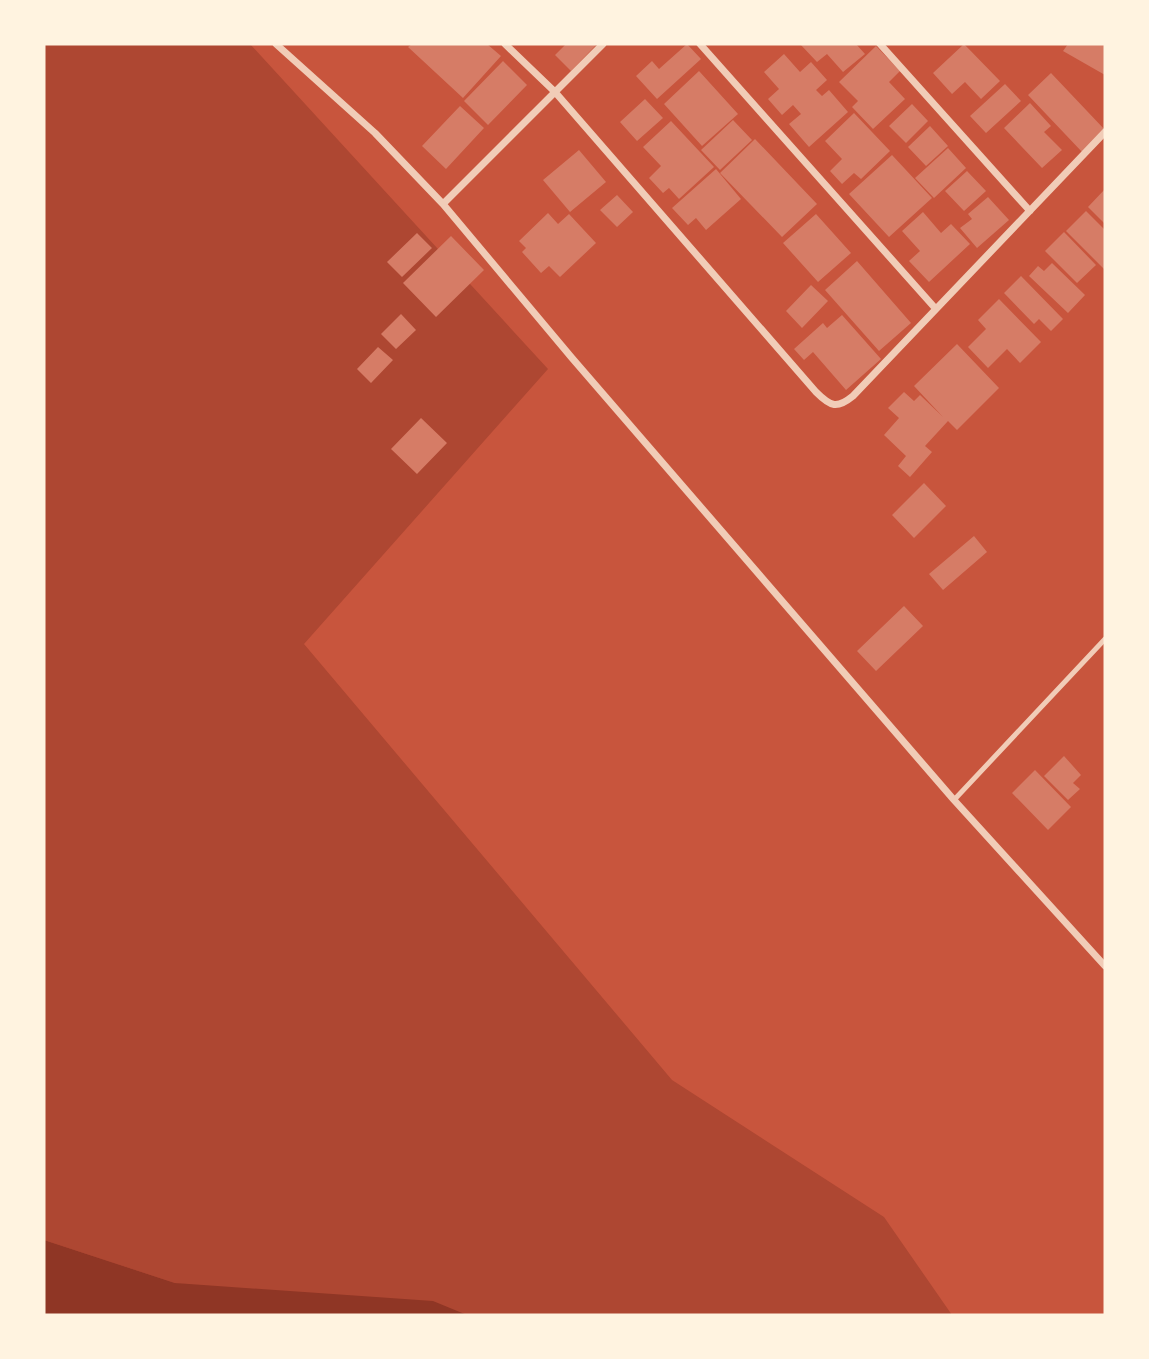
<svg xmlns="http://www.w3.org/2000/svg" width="1149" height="1359" font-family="Poppins,sans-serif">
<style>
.green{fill:#ae4732}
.water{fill:#8f3625}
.building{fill:#d67c66}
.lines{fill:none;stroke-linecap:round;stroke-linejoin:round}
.service{stroke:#f1ccb7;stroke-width:5}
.minor{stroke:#f1ccb7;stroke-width:7}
</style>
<rect width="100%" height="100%" fill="#c8553d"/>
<path class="green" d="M44,44H250L548,369L304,644L672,1080L884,1217L952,1315H351L175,1283L44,1240Z"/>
<path class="water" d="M44,1240L175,1283L433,1301L467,1315H44Z"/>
<path class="building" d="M412,44H487L501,56L463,98L408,47Z
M566,44H597L571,71L555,55Z
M687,44L701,59L657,99L636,76L652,61L659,69Z
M800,44H856L865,54L843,72L827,54L817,62Z
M964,44L1000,81L981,99L965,82L952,94L933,73Z
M1068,44H1102L1105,46V75L1063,51Z
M876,46L900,71L889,82L905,99L873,129L852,107L858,101L839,82Z
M784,54L800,72L811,62L827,80L816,90L822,96L829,90L848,112L809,147L789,124L801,114L793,105L782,115L768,99L779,89L764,72Z
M503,61L527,85L488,125L464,101Z
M699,71L738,114L702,146L664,104Z
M1051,73L1105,130L1083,153L1028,95Z
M1005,84L1021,101L986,133L970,116Z
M645,99L663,118L637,141L620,122Z
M1030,103L1051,126L1044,132L1062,150L1042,168L1004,128Z
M912,104L928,121L906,143L889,126Z
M460,106L484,128L446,169L422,146Z
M854,113L890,151L861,179L854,173L842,184L830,171L842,159L825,141Z
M733,120L752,140L720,170L701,150Z
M671,121L714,167L679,199L669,188L663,193L649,178L661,166L643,147Z
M930,126L948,146L926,166L908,147Z
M755,139L817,204L782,237L720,173Z
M948,148L966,168L934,198L915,178Z
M579,150L606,182L570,212L543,180Z
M892,155L932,198L889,237L849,194Z
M716,169L741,199L706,230L696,218L688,225L672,208Z
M967,171L986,191L964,211L945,191Z
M1105,189V224L1088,207Z
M617,195L633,212L617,227L600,210Z
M988,197L1009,220L977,248L960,228L972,219L968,214Z
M1086,211L1105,230V270L1066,231Z
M923,212L941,233L951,224L970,244L929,282L909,261L920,251L902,231Z
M548,213L558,224L569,214L596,243L560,277L549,266L541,273L522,252L526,248L519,241Z
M816,214L851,253L818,282L783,243Z
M1064,232L1096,265L1077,283L1045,251Z
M417,233L432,248L402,277L387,262Z
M451,236L484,270L436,317L403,283Z
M857,261L911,323L879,351L825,290Z
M1052,263L1085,295L1068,313L1029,276L1038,266L1044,271Z
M1021,276L1063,319L1051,331L1039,319L1034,324L1004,293Z
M811,285L828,301L802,328L786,311Z
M999,299L1041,342L1020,363L1007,349L988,368L968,347L986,329L978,320Z
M401,314L416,330L396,349L381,334Z
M842,315L881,359L846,390L813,352L804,360L794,349L823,323L827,328Z
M957,344L999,388L957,430L948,421L925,446L932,452L910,477L898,466L906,456L884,435L899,418L888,408L904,392L914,401L920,395L943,417L914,386Z
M378,347L393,360L371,383L357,369Z
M421,418L447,443L417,474L391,449Z
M924,483L946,506L914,538L892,515Z
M974,536L987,552L943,590L929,574Z
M904,606L923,626L876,671L857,651Z
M1064,756L1081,775L1073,783L1080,789L1068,800L1044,776Z
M1035,770L1071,807L1048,830L1012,793Z"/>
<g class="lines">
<path class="service" d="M954,800L1105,639"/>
<path class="minor" d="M276,44L375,133L443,204L572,358L954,800L1105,966
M505,44L555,92L816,392C831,407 837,409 853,396L1105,132
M700,44L935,308
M880,44L1030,211
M443,204L603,44"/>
</g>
<rect width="1149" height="1359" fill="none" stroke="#fff3e0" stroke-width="91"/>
</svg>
